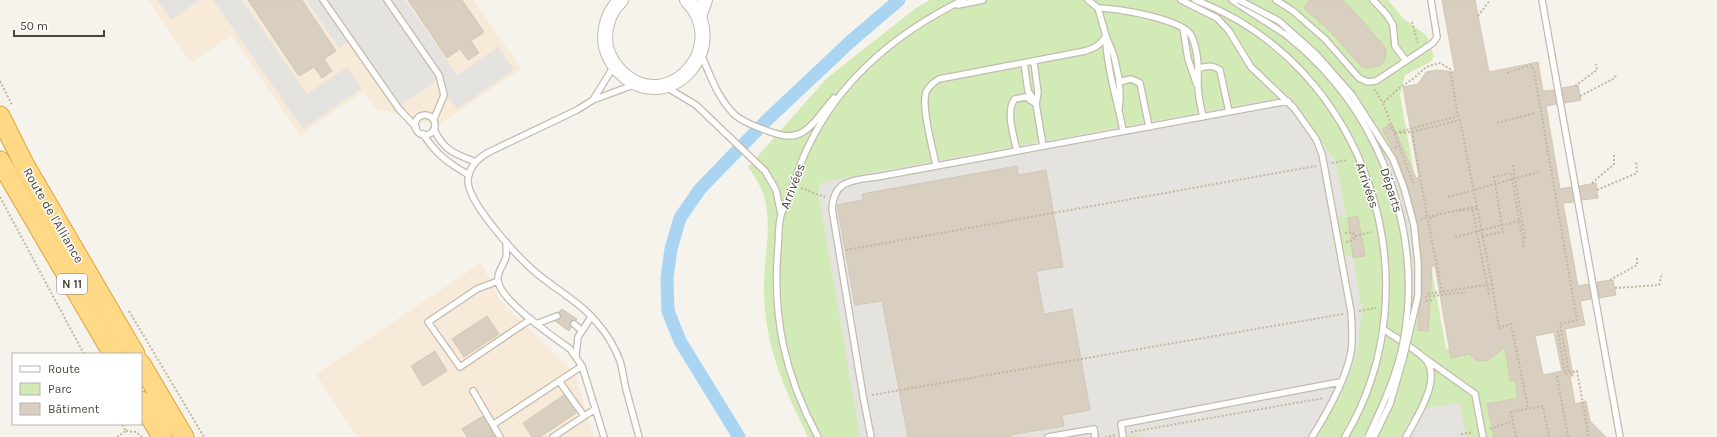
<svg xmlns="http://www.w3.org/2000/svg" width="1717" height="437" font-family="Karla,sans-serif">
<style>
.commercial{fill:#f7ead8}
.green{fill:#d2eab5}
.parking{fill:#e5e3e0}
.lines{fill:none;stroke-linecap:round;stroke-linejoin:round}
.canal{stroke:#a9d4f2;stroke-width:13}
.building{fill:#d8cfc1;stroke:#d3c7b4;fill-rule:evenodd}
.service-casing{stroke:#c2bbae;stroke-width:8}
.tertiary-casing{stroke:#c2bbae;stroke-width:16}
.trunk-casing{stroke:#e0a43c;stroke-width:21}
.path{stroke:#c4b79f;stroke-width:2;stroke-dasharray:2 2;stroke-linecap:butt}
.service{stroke:#fff;stroke-width:5.5}
.tertiary{stroke:#fff;stroke-width:14}
.trunk{stroke:#ffd985;stroke-width:19}
.service-bridge-casing{stroke:#c2bbae;stroke-width:8;stroke-linecap:butt}
.service-bridge{stroke:#fff;stroke-width:5.5}
.labels{text-anchor:middle;stroke-width:3;stroke-linejoin:round;paint-order:stroke}
.shield{fill:#fff;stroke:#817c74;stroke-width:1}
.shield-label{font-size:12px;font-weight:bold;fill:#4b4439}
.street-label{font-size:13px;fill:#4b4439;stroke:#fff}
</style>
<rect width="100%" height="100%" fill="#f6f3ec"/>
<path class="commercial" d="M148,0H474L521,69L438,125L376,109L364,91L300,135L231,35L191,63Z
M481,263L500,300L575,374L594,437H357L316,374Z"/>
<path class="green" d="M930,0H1388L1403,18L1427,36L1434,57L1430,62L1405,75L1400,95L1446,349C1452,349 1462,351 1468,354C1475,357 1479,364 1488,360C1494,357 1499,350 1505,346L1510,381L1515,380L1518,398L1488,407L1494,437H808C791,402 773,365 767,326C765,314 764,300 764,287C764,260 771,232 766,205C764,191 756,178 748,167L827,78L916,8Z"/>
<path class="parking" d="M157,0H200L171,20Z
M213,0H242L307,94L347,67L362,88L303,129Z
M306,0H405L457,75L498,47L514,70L457,109L437,80L399,106L352,38L339,48Z
M1290,96L1336,162L1346,215L1334,217L1342,257L1353,255L1362,310L1357,354L1344,388L1317,437H1138L1137,434L1119,437H860L818,191L820,184L826,181Z
M1380,155L1389,158L1403,199L1411,231L1414,270V295H1409L1400,215Z
M1460,402L1466,437H1408L1424,409Z"/>
<g class="lines">
<path class="canal" d="M739,437L680,341L668,311L667,278L671,249L680,218L700,189L767,120L851,41L899,0"/>
</g>
<path class="building" d="M248,0H302L336,51L324,59L332,71L322,78L314,67L299,76Z
M408,0H462L484,32L471,41L479,53L468,60L460,49L447,58Z
M1309,0H1342L1351,8L1383,45L1386,50L1385,59L1380,66L1368,68L1361,66L1331,32L1304,8Z
M1442,0H1475L1489,72L1538,62L1543,91L1554,90L1556,104L1546,106L1560,189L1571,187L1574,202L1563,203L1578,286L1588,284L1591,299L1580,301L1585,325L1565,329L1573,376H1570L1575,404L1586,401L1590,421L1606,437H1494L1487,404L1518,398L1515,380L1510,381L1505,347L1487,361L1476,360L1469,354L1451,358L1435,266H1432L1428,331L1418,330L1419,310L1422,296V263L1418,224L1408,187L1397,157L1382,129L1392,124L1416,178L1419,177L1403,87L1418,84L1426,72L1436,70L1455,72ZM1554,332L1562,371L1543,375L1535,336Z
M1578,85L1581,100L1565,103L1562,88Z
M1017,166L1018,175L1046,170L1063,267L1036,271L1044,314L1072,309L1090,410L1062,415L1064,426L1010,435L1011,437H908L882,301L855,305L837,205L863,200L862,194Z
M1596,183L1598,198L1582,200L1579,186Z
M1358,216L1365,256L1353,258L1348,218Z
M1613,280L1616,295L1599,298L1597,282Z
M562,309L577,319L571,322V327L569,331L555,321L560,318L561,315L559,312Z
M487,316L499,334L464,357L452,339Z
M435,351L447,371L423,386L411,366Z
M564,395L576,413L540,437H532L523,423Z
M483,416L495,437H467L462,429Z"/>
<g class="lines">
<g class="service-casing">
<path id="service" d="M323,0L399,109L416,127
M387,0L439,75L444,95L434,119
M1088,0L1098,8L1106,36L1114,56L1119,79L1120,99L1119,108
M1181,0L1217,18L1229,31L1251,67L1294,108L1316,139L1322,154L1351,312C1352,325 1353,339 1351,352C1346,380 1327,413 1312,437
M1195,0C1366,64 1438,282 1345,437
M1232,0L1285,34
M1276,0L1293,11L1325,39L1359,78L1368,82L1376,81L1433,43L1437,37L1431,0
M1373,0L1387,15L1393,25L1395,46L1406,61
M1542,0L1620,437
M958,5L983,0
M1098,8C1116,8 1185,19 1192,37C1199,54 1198,69 1198,86C1198,96 1201,107 1203,117
M1183,28L1188,59L1197,85
M1106,41C1107,72 1118,101 1123,131
M701,54C710,75 718,99 735,115C744,123 757,127 768,131C780,135 791,139 803,132C816,124 824,109 834,98
M1034,62L1038,93L1036,104L1043,146
M1024,63L1028,91L1034,100
M1199,68C1208,66 1213,65 1220,70L1229,112
M1119,82L1131,79L1140,83L1149,127
M636,84L593,100L577,110L489,152C478,158 469,166 468,180C467,203 521,261 540,276C559,291 582,304 598,324C607,334 615,348 620,361C623,371 624,383 627,393C631,408 635,422 639,437
M666,87L696,105L765,171L776,190L781,214
M593,100L614,66
M415 125a10 10 0 1 1 20 0a10 10 0 1 1-20 0Z
M434,129C443,150 455,154 476,162
M423,134C436,154 448,163 469,175
M1017,151C1014,138 1005,109 1015,99L1026,97L1036,104
M936,166C933,148 921,108 926,92C929,86 934,82 939,79L1085,51C1095,48 1100,45 1106,36
M506,242C506,247 507,252 506,257C504,266 497,270 498,280C499,300 554,337 570,349L582,366L604,437
M498,281L477,289L428,322L460,367L531,319
M536,324L557,316
M574,324L582,331L578,337L576,356
M1383,329C1393,336 1420,352 1426,360C1442,380 1416,418 1406,437
M582,331L591,317
M1426,359L1475,394L1483,437
M559,381L584,416
M473,391L500,437
M494,424L582,366
M553,437L595,409
M818,437C785,376 772,317 778,248C779,237 778,225 781,215C783,208 788,202 790,195C795,179 800,163 808,147C840,79 896,33 963,0
M871,437L863,396L832,209C834,177 856,181 882,176L1288,101
M1048,437L1094,429L1095,437
M1123,437L1121,424L1340,382"/>
</g>
<g class="tertiary-casing">
<path id="tertiary" d="M621,0C608,12 603,30 606,47C609,59 616,69 626,77C673,113 731,44 687,0
M699,17L705,0"/>
</g>
<g class="trunk-casing">
<path id="trunk" d="M0,116L24,164L135,354
M0,161L113,354
M141,364L184,437
M141,401L162,437"/>
</g>
<path class="path" d="M1478,16L1490,0
M1412,22L1418,44
M1507,73L1531,65L1534,71L1577,320L1560,324L1569,373L1577,371L1589,437
M0,81L12,105
M1575,86L1597,70L1596,64
M1374,89L1383,103
M1580,96L1615,78L1616,74
M1497,123L1536,113
M1388,124L1392,129
M1412,132L1427,216
M1395,133L1458,116L1450,69L1440,63L1426,67L1414,78L1398,89L1383,103L1413,183
M1400,133L1412,132L1460,120L1492,284L1426,294
M1395,148L1400,146
M1332,163L1348,160
M1513,165L1525,238
M1592,183L1614,164V155
M801,188L825,197
M1597,190L1637,173L1636,162
M0,197L84,354
M1448,197L1539,172
M1459,211L1477,208
M1435,216L1428,220L1442,292
M1421,220L1427,217L1472,207L1489,295
M1345,233L1352,232L1355,236L1372,232
M1482,236L1503,232L1494,177L1511,173L1524,248
M1455,237L1519,221
M1346,242L1353,240L1355,236
M846,250L1316,166
M1610,280L1637,265V256
M1492,284L1499,328L1511,324L1528,408
M1615,288L1659,285L1662,273
M1425,297L1466,292
M1426,301L1433,300
M129,311L204,437
M1359,311L1376,308
M1558,331L1565,374L1569,373
M1557,376L1568,437
M872,395L1343,314
M1490,429L1513,421
M126,431L136,432L142,437
M1131,432L1324,398
M1461,434L1473,432
M117,437L126,431L122,424
M1105,437L1115,435
M1516,437L1511,412L1543,406L1549,437"/>
<use href="#service" class="service"/>
<use href="#tertiary" class="tertiary"/>
<use href="#trunk" class="trunk"/>
<g class="service-bridge-casing">
<path id="service-bridge" d="M1239,0L1279,21L1316,54L1352,95L1393,159L1404,188L1414,225L1418,263V296L1403,359L1390,404L1374,437
M1285,34C1293,41 1301,47 1308,54C1384,125 1422,236 1404,338C1398,373 1383,405 1368,437"/>
</g>
<use href="#service-bridge" class="service-bridge"/>
</g>
<g class="labels">
<rect class="shield" x="57" y="274" width="30" height="20" rx="3"/>
<g class="shield-label">
<text x="72" y="288">N 11</text>
</g>
<g class="street-label">
<text transform="translate(1368 185) rotate(71)" y="5">Arrivées</text>
<text transform="translate(792 186) rotate(-69)" y="5">Arrivées</text>
<text transform="translate(1392 190) rotate(72)" y="5">Départs</text>
<text transform="translate(54 215) rotate(60)" y="5">Route de l'Alliance</text>
</g>
</g>
<rect x="12" y="353" width="130" height="72" fill="#ffffff" stroke="#b7b4b0"/>
<rect x="20" y="366" width="20" height="6" fill="#ffffff" stroke="#b7b4b0"/>
<text x="48" y="373" font-size="12" fill="#4b4439">Route</text>
<rect x="20" y="383" width="20" height="12" fill="#d2eab5" stroke="#b7b4b0"/>
<text x="48" y="393" font-size="12" fill="#4b4439">Parc</text>
<rect x="20" y="403" width="20" height="12" fill="#d8cfc1" stroke="#b7b4b0"/>
<text x="48" y="413" font-size="12" fill="#4b4439">Bâtiment</text>
<path d="M14 30v6h90v-6" fill="none" stroke="#4b4439" stroke-width="2"/>
<text x="20" y="30" font-size="12" fill="#4b4439" stroke="#ffffff" stroke-width="3" paint-order="stroke">50 m</text>
</svg>
